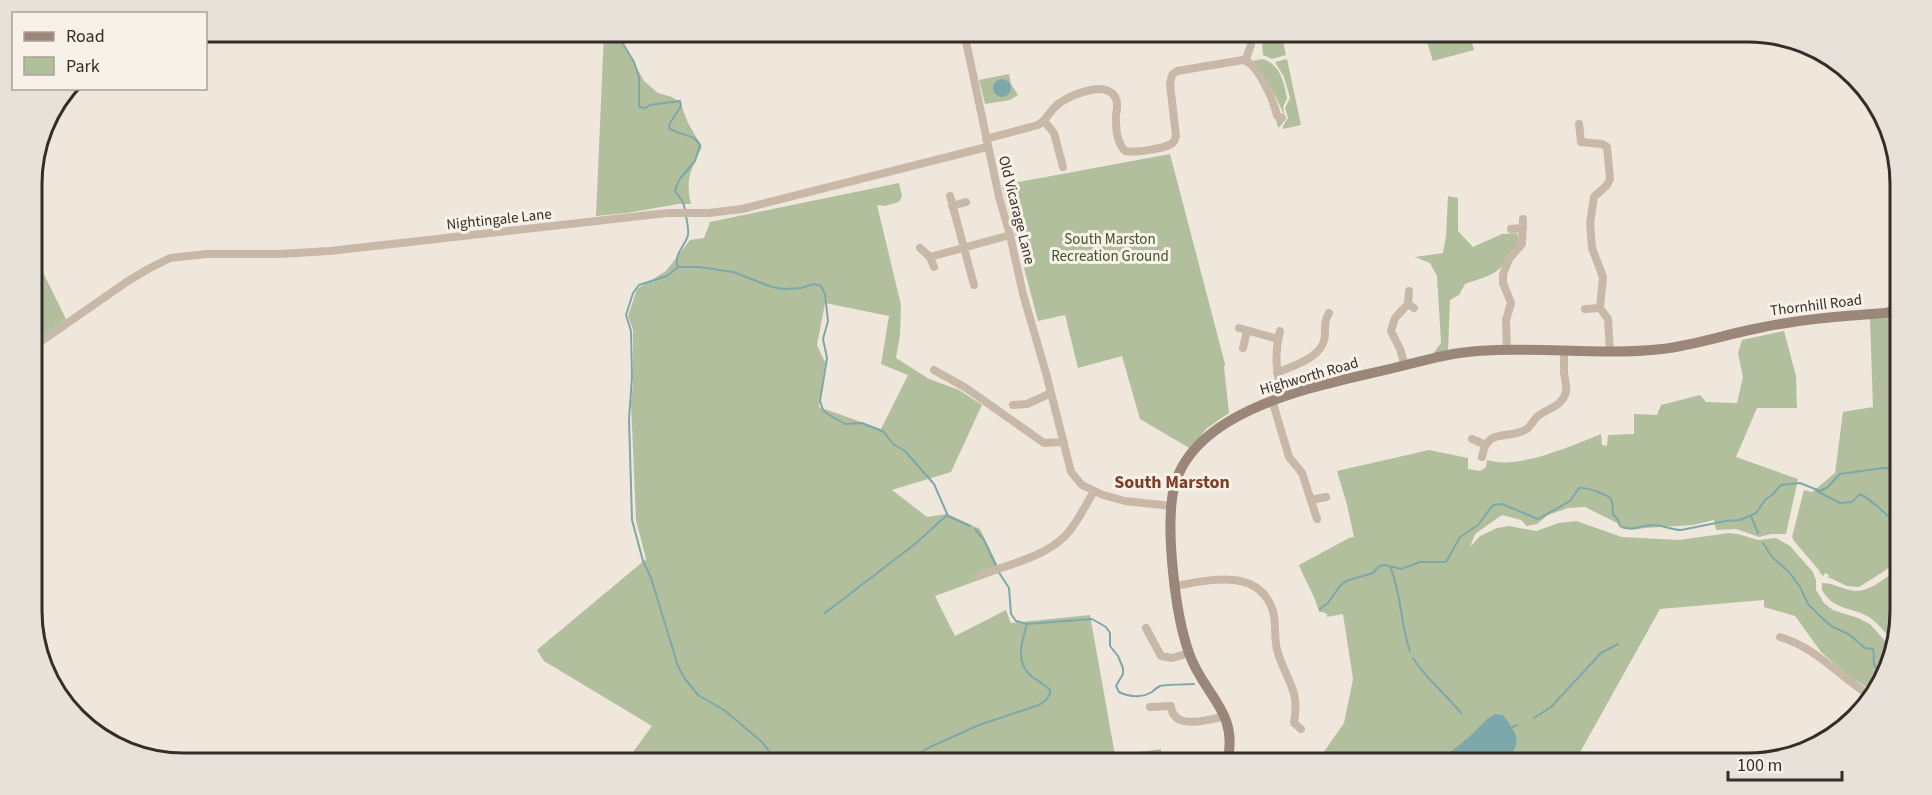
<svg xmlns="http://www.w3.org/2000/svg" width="1932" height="795" font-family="'Source Sans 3',sans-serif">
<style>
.green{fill:#b2bf9d;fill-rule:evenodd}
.water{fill:#7ca8ac}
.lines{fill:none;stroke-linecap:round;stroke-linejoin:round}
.stream{stroke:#7ca8ac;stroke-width:2}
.street{stroke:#c8b8a8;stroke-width:8}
.secondary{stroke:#9b877a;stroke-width:10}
.labels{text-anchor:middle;stroke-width:6;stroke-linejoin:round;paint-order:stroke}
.street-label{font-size:15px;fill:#352d28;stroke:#f8f1e8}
.park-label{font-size:15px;fill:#43522d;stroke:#f8f1e8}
.quarter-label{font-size:18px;font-weight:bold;fill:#7f3e26;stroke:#f8f1e8}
.rim{fill:none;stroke:#352d28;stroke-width:3}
</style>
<rect width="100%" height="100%" fill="#f0e7dc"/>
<path class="green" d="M604,32H617L644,81L658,93L672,97L680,102L688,123L702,147C691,169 685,179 691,204H678L627,213L596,216Z
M1266,32H1281L1286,55L1272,59L1263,55L1262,42L1268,40Z
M1424,32H1472L1469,33L1474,50L1433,61Z
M1262,59C1280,63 1284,83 1287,98L1283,107C1285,117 1286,122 1278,128L1276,119H1285C1283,111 1271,85 1265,80V77L1253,61Z
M1287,59L1301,125L1283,129V126L1288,118L1285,108L1290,98L1284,77L1275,62Z
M1009,74L1011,84L1018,95L1010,100L985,104L979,80Z
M1170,154L1225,364L1224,367L1229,413L1206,429L1191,449L1140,419L1122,356L1078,368L1065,315L1038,321L1002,185Z
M899,183L902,196L899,202L884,206L877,205L901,305L900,335L896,358L929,379L959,390L982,405L951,472L892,490L927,517L947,514L980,529L1001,572L935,596L955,636L1006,610L1011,623L1090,615L1115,755L1161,749V763H625L652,726L544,661L537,650L646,559L636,520L631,403L633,384V330L628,316L637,289L666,271L690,240L704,238L710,222ZM825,303L889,316L881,364L908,375L881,429L819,407L825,362L817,345Z
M1448,196L1458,198V231L1473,247L1502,234L1517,233C1520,243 1517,247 1511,255C1497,276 1487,276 1465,284L1459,295L1450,300L1448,351L1432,355L1441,343L1437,276L1430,263L1415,257L1443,253L1446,236Z
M32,250L66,319L45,334L35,338L33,334Z
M1900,315V555L1886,570L1859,587L1847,586L1828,577L1829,575L1825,573L1823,576L1821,574L1818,569L1794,541L1792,537L1804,490L1812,492L1835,473L1843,412L1873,407L1870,319Z
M1784,331L1796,376L1797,408H1757L1736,457L1798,479L1786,534H1771L1759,537L1736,529L1716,530L1714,520L1693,525L1646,528L1631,530L1585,507L1568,508L1548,515L1537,524L1527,526L1521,520L1502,515L1475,534L1470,547L1480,536L1497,528L1509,526L1536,531L1559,523L1576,521L1622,537L1679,540L1729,533L1738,534L1758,540L1776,538L1790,546L1813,572L1816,580V590L1824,603L1833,610L1858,618L1870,624L1894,651L1892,660L1871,690L1849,676L1821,652L1795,616L1764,607V600L1660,609L1574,763L1564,758L1561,763H1316L1344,723L1353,679L1343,614L1327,617V614L1323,612H1319C1315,595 1305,581 1299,565L1349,538L1354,537L1347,505L1337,471L1429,450L1468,458V469L1480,471L1486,467L1487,460C1518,470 1571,446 1601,434L1602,445L1607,446L1608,435L1634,434V414L1657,415L1661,405L1700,395L1706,402L1737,403L1743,377L1738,353L1742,340Z
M1900,567V611L1895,644C1886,634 1879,623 1867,616C1849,606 1834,611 1822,590V583C1833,583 1840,588 1850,590C1868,595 1886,577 1900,567Z"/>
<path class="water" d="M993 88a9 9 0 1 1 18 0a9 9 0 1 1-18 0Z
M1495,714L1503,715C1518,735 1524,744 1503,763H1437L1469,737L1487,719Z"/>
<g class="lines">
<path class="stream" d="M616,32L634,62L639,77V107L645,108L650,105L680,101L681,106L670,123L669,128C679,136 694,133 700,145L695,161L679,180L675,191L683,202L685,210
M678,267C673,254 685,247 688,235C689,230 687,222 686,216
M1817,491L1840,503L1852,502L1860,494C1876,502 1885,516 1900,525
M1751,516L1758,533
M975,529L984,540L996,566
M1763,543L1772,557L1789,572L1800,587L1808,604L1819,615L1831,626L1850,635L1865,648L1873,649C1876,660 1868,666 1884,672
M1390,567C1402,594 1400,624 1410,651
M998,571L1009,588L1011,614L1016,621L1027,624L1092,619L1106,627L1110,633V646L1118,656L1123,668V674L1116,686L1119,692C1129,697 1142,698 1152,692C1153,691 1158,687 1160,686C1163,685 1190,684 1194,684
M1320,609L1328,603L1340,586L1346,581L1373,573L1379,566L1385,565L1401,569L1420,562H1446L1460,537L1478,525L1493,505L1502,504L1538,519L1570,501L1579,488C1585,487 1607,494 1611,499C1614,504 1612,509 1613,514L1618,520L1620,526C1632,532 1641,525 1653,525C1663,525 1671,530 1681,530L1726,521L1740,520L1756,513L1766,499L1772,495L1781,485L1800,483L1820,491L1828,487L1840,474L1883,468L1900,469
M825,613L915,544L947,515
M1413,658C1425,678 1446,694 1461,713
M1534,718L1551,707L1601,653L1618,644
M1512,727L1518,725
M778,763L762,742L724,710L698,695L685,679L678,666L651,578L643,561L632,520L629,419L632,377L631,331L626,315L633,293L639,285L667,276L678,267H699L733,272L772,287L784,289L801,288L814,284L821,286L825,294L828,321L823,339L827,358L820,401L823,410L829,415L845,424L862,423L884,432L893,444L905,451L934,484L948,516L970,526
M903,763L930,747L979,725L1039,705L1046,700L1050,694V690C1044,684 1036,680 1030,675C1015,661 1022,641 1027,624"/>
<path class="street" d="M964,32L999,197L1010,235L1023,294L1046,373L1071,472L1082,485L1103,495L1125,501L1171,506
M1246,59L1251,45
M1044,121L1054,133L1063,167
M1579,124L1581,142L1602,144L1607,147L1610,179L1607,185L1594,197L1590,223L1592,248L1603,277L1600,308L1608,319L1610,352
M986,139L1038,125C1048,119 1051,108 1061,102C1070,96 1081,92 1091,90C1104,87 1118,91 1117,107C1117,112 1115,116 1116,121C1116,131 1118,144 1125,151C1134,153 1163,149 1171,144C1175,142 1174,141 1176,136L1170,84L1172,75L1177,71L1243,60C1258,63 1274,101 1277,116L1282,118
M950,196L974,285
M952,206L966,202
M1511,229L1523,228
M920,248L930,257L934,267
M930,257L1010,235
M1408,304L1409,291
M1585,309L1600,308
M1239,328L1278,339
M1280,331C1274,354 1276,373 1283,396
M33,347L128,281L148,269L170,258L207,254H279L330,251L667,213H709L742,209L987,147
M1243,348L1247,331
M1507,349L1506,320L1511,303L1503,283V274L1509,259L1522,244L1523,219
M1405,366L1400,349L1391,331L1395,318L1408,304L1414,308
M934,370L966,388L1044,443L1064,442
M1277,373C1294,365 1323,358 1325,336C1325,327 1324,321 1329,313
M1272,400L1289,457L1302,473L1317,519
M1013,405L1027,404L1051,393
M1472,439L1484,444
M1482,457C1487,427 1507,440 1525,430C1531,427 1533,420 1538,416C1548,408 1562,407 1566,392C1567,386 1565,380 1564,373C1564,366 1564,358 1564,350
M1311,500L1326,497
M977,576C1006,565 1044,558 1066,535C1078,522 1085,506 1094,491
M1175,586C1209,580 1259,567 1273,611C1277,625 1273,639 1278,653C1287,682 1300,689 1294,723L1301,729
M1146,628L1161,656L1172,658L1189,653
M1780,637C1816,648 1837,674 1868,694
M1150,707L1171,706C1173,731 1209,720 1225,716"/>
<path class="secondary" d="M1227,763C1240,711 1203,695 1189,653C1175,614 1166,532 1173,492C1189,409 1317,386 1385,370C1416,363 1446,353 1478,351C1539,346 1601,356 1662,349C1695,345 1727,334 1759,328C1801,319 1843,316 1885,313L1900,309"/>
</g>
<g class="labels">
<g class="street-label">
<text transform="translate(1017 210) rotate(76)" y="5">Old Vicarage Lane</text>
<text transform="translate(499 219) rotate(-6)" y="5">Nightingale Lane</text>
<text transform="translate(1816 305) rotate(-7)" y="5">Thornhill Road</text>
<text transform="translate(1309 376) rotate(-16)" y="5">Highworth Road</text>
</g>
<g class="park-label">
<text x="1110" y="244">South Marston<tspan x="1110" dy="17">Recreation Ground</tspan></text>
</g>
<g class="quarter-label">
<text x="1172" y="488">South Marston</text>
</g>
</g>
<path d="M0 0H1932V795H0ZM184 42H1748A142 142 0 0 1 1890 184V611A142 142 0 0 1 1748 753H184A142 142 0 0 1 42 611V184A142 142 0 0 1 184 42Z" fill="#e8e1d9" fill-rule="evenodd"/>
<path class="rim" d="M184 42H1748A142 142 0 0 1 1890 184V611A142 142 0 0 1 1748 753H184A142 142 0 0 1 42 611V184A142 142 0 0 1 184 42Z"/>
<rect x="12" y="12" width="195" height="78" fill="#f8f1e8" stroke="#aaa39b" stroke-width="1.5"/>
<rect x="24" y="32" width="30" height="9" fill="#9b877a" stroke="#aaa39b" stroke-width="1.5"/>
<text x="66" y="42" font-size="18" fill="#352d28">Road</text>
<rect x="24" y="57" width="30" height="18" fill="#b2bf9d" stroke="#aaa39b" stroke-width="1.5"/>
<text x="66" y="72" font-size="18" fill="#352d28">Park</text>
<path d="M1728 771v9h114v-9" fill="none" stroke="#352d28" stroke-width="3"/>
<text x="1737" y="771" font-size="18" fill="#352d28" stroke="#f8f1e8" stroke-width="4.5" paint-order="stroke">100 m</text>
</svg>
